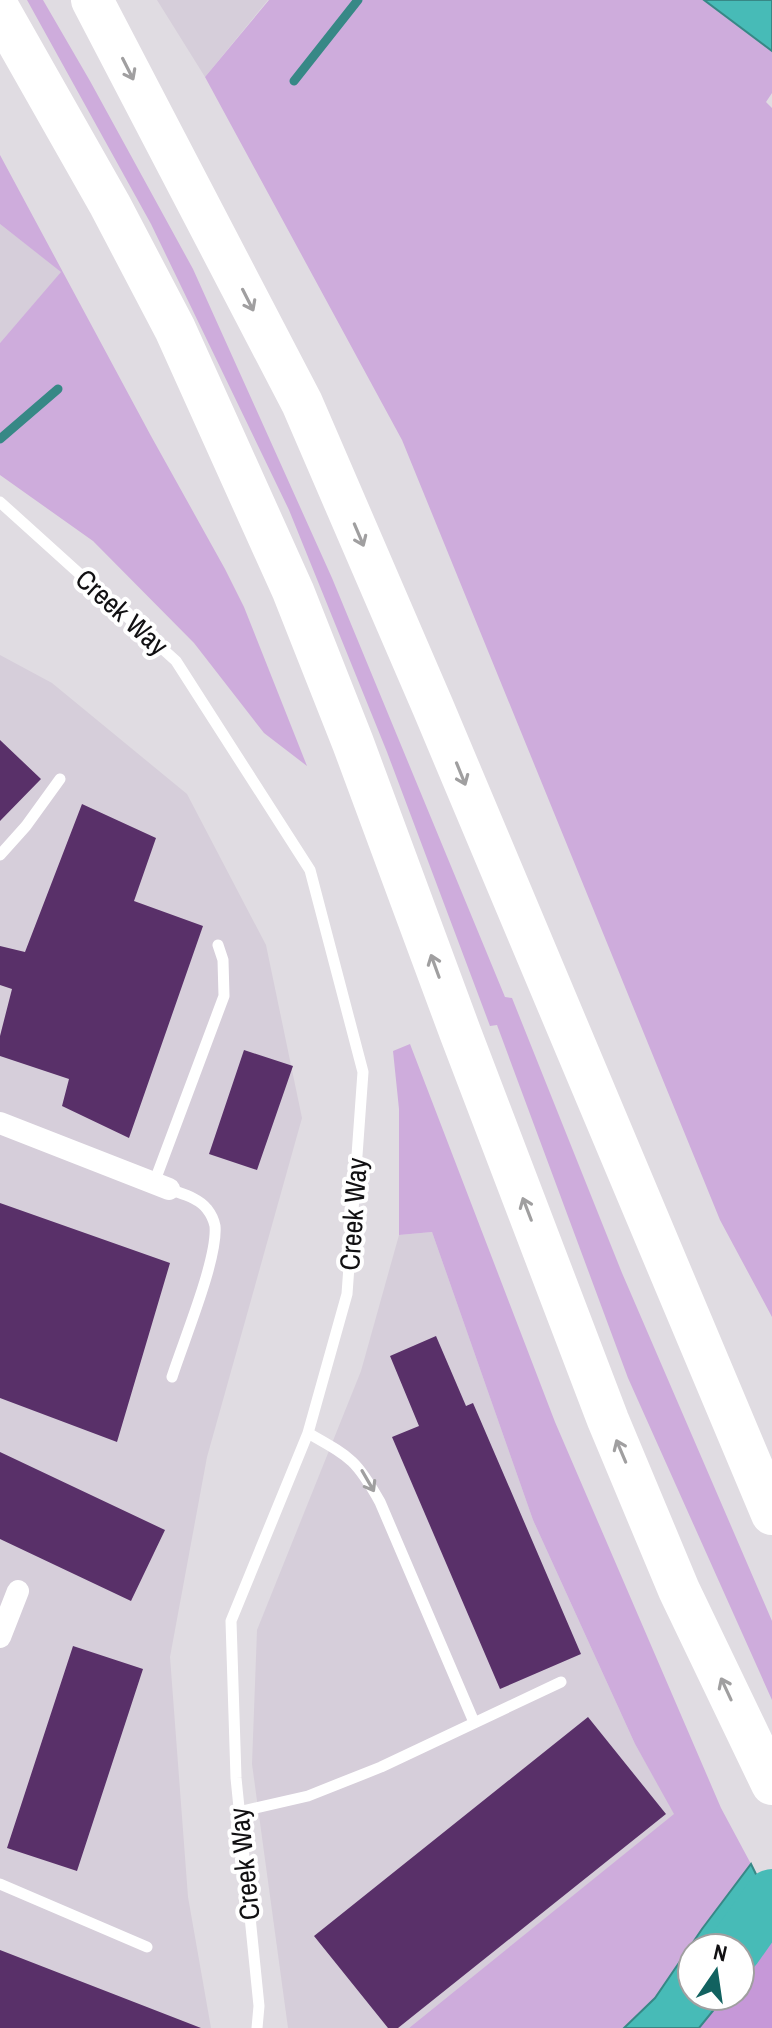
<svg xmlns="http://www.w3.org/2000/svg" width="772" height="2028" font-family="'Archivo Narrow',sans-serif">
<style>
.built{fill:#d6ceda}
.green{fill:#ceacdc}
.forest{fill:#c698d8}
.water{fill:#47bbb7;stroke:#378886;stroke-width:2}
.lines{fill:none;stroke-linecap:round;stroke-linejoin:round}
.stream{stroke:#378886;stroke-width:9}
.river{stroke:#47bbb7;stroke-width:54}
.building{fill:#593069}
.lane{stroke:#fff;stroke-width:11}
.street{stroke:#fff;stroke-width:22}
.highway{stroke:#fff;stroke-width:42}
.oneway{stroke:#a09fa0}
.labels{text-anchor:middle;stroke-width:8;stroke-linejoin:round;paint-order:stroke}
.street-label{font-size:28px;fill:#111012;stroke:#fff}
</style>
<rect width="100%" height="100%" fill="#e0dce2"/>
<path class="built" d="M157,0H268L205,77Z
M0,224L62,272L0,343Z
M0,655L52,683L187,794L266,945L302,1118L207,1457L170,1657L188,1897L211,2028H0Z
M432,1232L533,1520L635,1744L675,1814L409,2028H288L252,1764L257,1630L361,1371L399,1235Z"/>
<path class="green" d="M27,0H43L90,81L193,269L332,578L505,997L512,998L622,1273L772,1621V1700L628,1378L497,1025L490,1026L387,752L289,510L151,224Z
M269,0H704L772,51V93L766,102L772,108V1317L720,1220L402,440L205,77Z
M0,155L151,436L225,569L244,607L307,766L264,733L194,643L93,541L0,475V343L61,272L0,224Z
M410,1044L555,1422L721,1808L751,1864L702,1929L655,1998L624,2028H409L674,1814L635,1744L533,1520L432,1232L399,1235V1109L393,1051Z"/>
<path class="forest" d="M772,1939V2028H699L725,1996H740V1979Z"/>
<path class="water" d="M704,0H772V51Z
M751,1864L772,1907V1939L740,1979V1948H692V1996H725L699,2028H624L655,1998L702,1929Z"/>
<g class="lines">
<path class="stream" d="M294,81L358,0
M0,439L58,389"/>
<path class="river" d="M735,1948L772,1896"/>
</g>
<path class="building" d="M0,740L41,779L0,821Z
M82,804L156,838L134,901L203,926L129,1138L62,1106L69,1079L0,1056V1036L12,989L0,985V946L25,952Z
M244,1050L293,1066L257,1170L209,1154Z
M0,1203L170,1263L117,1442L0,1398Z
M436,1336L466,1406L473,1403L581,1654L500,1689L392,1437L419,1426L390,1356Z
M0,1452L165,1530L131,1601L0,1539Z
M73,1646L143,1669L77,1871L7,1848Z
M588,1717L666,1814L398,2028H388L314,1936Z
M0,1950L201,2028H0Z"/>
<g class="lines">
<path class="lane" d="M0,502L176,661L310,870L363,1072L347,1294L308,1433L231,1621L236,1778L259,2006L257,2028
M0,855L26,826L60,779
M154,1183L224,996L223,960L218,945
M169,1189C182,1194 199,1198 207,1209C211,1214 214,1221 215,1226C218,1259 183,1342 172,1377
M308,1433C350,1457 356,1459 380,1502L474,1722
M238,1812L308,1796L381,1767L561,1682
M0,1884L147,1947"/>
<path class="street" d="M0,1123L169,1189
M0,1637L18,1591"/>
<path class="highway" d="M92,0L302,403L433,707L772,1514
M0,11L110,205L175,329L293,591L353,743L460,1032L608,1420L679,1590L772,1784"/>
</g>
<defs><path id="oneway-shaft" d="M-6 0H5M1.5-3L5.5 0L1.5 3" fill="none" stroke-width="1.6" stroke-linecap="round" stroke-linejoin="round" transform="scale(2)"/></defs>
<g class="oneway">
<use href="#oneway-shaft" transform="translate(128 69) rotate(63)"/>
<use href="#oneway-shaft" transform="translate(248 300) rotate(63)"/>
<use href="#oneway-shaft" transform="translate(359 535) rotate(67)"/>
<use href="#oneway-shaft" transform="translate(461 774) rotate(68)"/>
<use href="#oneway-shaft" transform="translate(435 966) rotate(-110)"/>
<use href="#oneway-shaft" transform="translate(527 1209) rotate(-111)"/>
<use href="#oneway-shaft" transform="translate(621 1451) rotate(-113)"/>
<use href="#oneway-shaft" transform="translate(368 1481) rotate(60)"/>
<use href="#oneway-shaft" transform="translate(726 1689) rotate(-115)"/>
</g>
<g class="labels">
<g class="street-label">
<text transform="translate(122 612) rotate(42)" y="10">Creek Way</text>
<text transform="translate(353 1214) rotate(-86)" y="10">Creek Way</text>
<text transform="translate(244 1864) rotate(-96)" y="10">Creek Way</text>
</g>
</g>
<g transform="translate(716 1972) rotate(13)"><circle r="38" fill="#ffffff" stroke="#a09fa0" stroke-width="2"/>
<path d="M0-6L14 30L0 20L-14 30Z" fill="#126260"/>
<text y="-12" font-size="22" font-weight="bold" text-anchor="middle" fill="#111012">N</text>
</g>
</svg>
